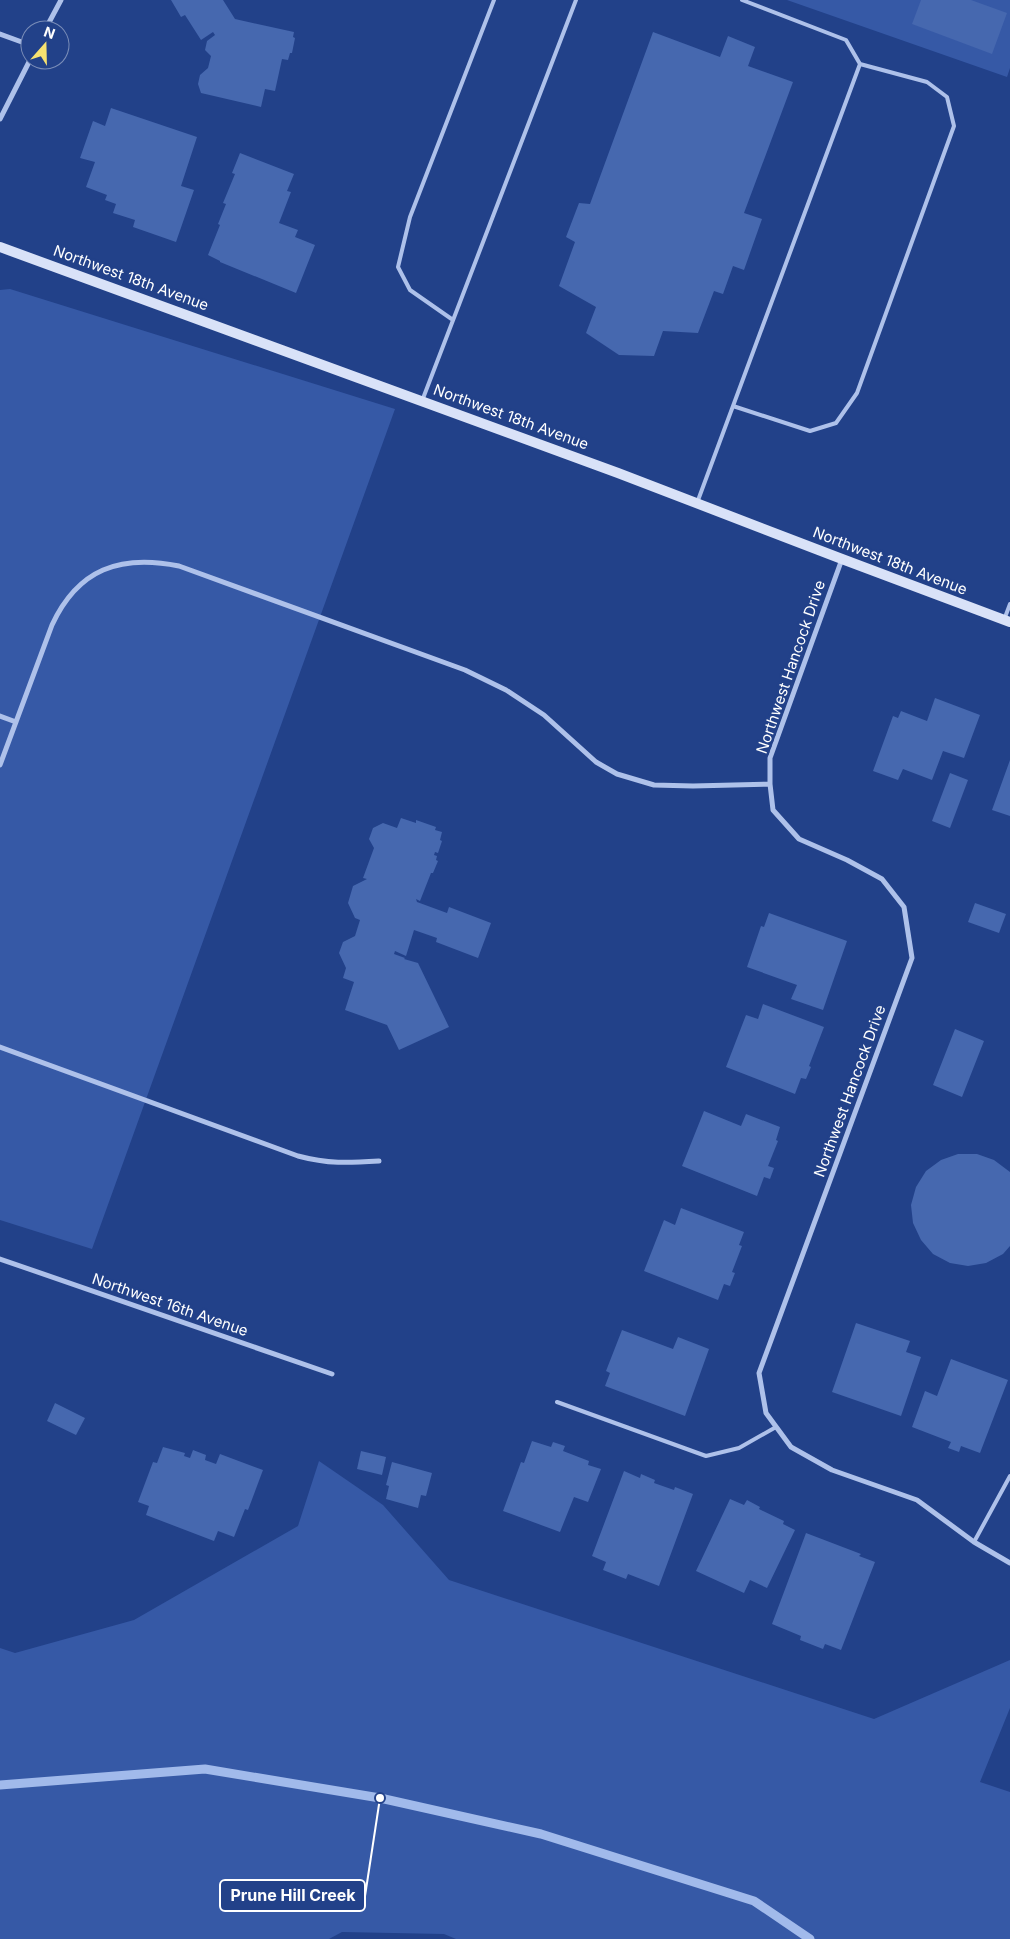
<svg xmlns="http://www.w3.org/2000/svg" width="1010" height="1939" font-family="Inter,sans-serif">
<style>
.green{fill:#3659a6}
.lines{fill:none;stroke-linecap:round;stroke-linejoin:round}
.stream{stroke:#a1baeb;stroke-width:9}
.building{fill:#4668af}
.lane{stroke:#aec1ea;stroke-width:4}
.street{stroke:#aec1ea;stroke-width:5}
.secondary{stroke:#d9e2f8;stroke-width:10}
.labels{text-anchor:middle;stroke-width:5;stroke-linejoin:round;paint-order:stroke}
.street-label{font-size:15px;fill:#fff;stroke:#224189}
.leader{fill:none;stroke:#fff;stroke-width:2}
.callout-dot{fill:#fff;stroke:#224189;stroke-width:2}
.callout{fill:#224189;stroke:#fff;stroke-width:2}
.callout-label{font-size:16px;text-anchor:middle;font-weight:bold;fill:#fff}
</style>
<rect width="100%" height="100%" fill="#224189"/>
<path class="green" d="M787,0H1010V68L1007,77Z
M10,289L395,409L92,1249L0,1220V290Z
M319,1461L383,1505L449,1580L874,1719L1010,1660V1708L980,1782L1010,1792V1939H456L444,1934L342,1932L329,1939H0V1648L15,1653L134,1620L298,1526Z"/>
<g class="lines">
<path class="stream" d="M0,1785L205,1769L380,1798L541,1834L754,1901L810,1939"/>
</g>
<path class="building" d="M171,0H223L235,19L294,32L293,37L295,38L292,53H290L288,60L282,59L275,91L265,89L261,107L201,93L198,84L200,75L208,68L211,56L205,50L207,41L215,35L213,32L201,40L185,15L181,17Z
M921,0H971L1007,13L992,54L912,24Z
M653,32L720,57L728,36L755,47L748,66L793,82L744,213L762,219L744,270L733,266L723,294L714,291L698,333L663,331L654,356L619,355L586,333L596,307L559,286L575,242L566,237L579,203L590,204Z
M111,108L197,137L181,186L194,190L176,242L133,227L135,220L113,213L116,204L105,200L107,195L86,187L95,162L80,158L93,121L105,126Z
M240,153L294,174L287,191L291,192L279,223L298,230L295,237L315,245L296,293L220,262V261L208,255L220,225L218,224L226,204L223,203L235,174L232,173Z
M935,698L980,715L964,758L943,751L932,780L903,769L898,780L873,771L893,716L898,718L901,711L927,721Z
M1010,760V816L992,810Z
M950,773L968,780L950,828L932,821Z
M401,818L416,823V820L436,827L435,830L442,832L440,840L442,841L438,853L435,852L434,855L437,856L436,860L438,861L433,873H431L420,901L416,899L417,902L447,913L449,907L491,923L478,958L436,942L437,938L414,930L406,956L395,951L394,954L405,958L404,959L418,963L449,1027L399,1050L387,1025L345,1010L354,982L343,978L346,968L339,953L343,942L355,936L360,920L355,918L348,903L353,886L367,879L363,878L374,848L369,839L373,828L383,823L397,828Z
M975,903L1006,914L999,933L968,922Z
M769,913L847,941L823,1010L791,999L797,985L747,967L761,926L764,927Z
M763,1004L824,1027L809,1066L811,1067L806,1079L801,1078L795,1094L726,1067L746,1015L758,1019Z
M955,1029L984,1041L962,1097L933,1085Z
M704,1111L741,1126L746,1114L780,1127L776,1140L778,1141L768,1166L774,1168L770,1179L764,1177L757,1196L682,1166Z
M958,1154H977L994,1160L1010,1172V1246L1003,1254L986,1263L968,1266L950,1263L933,1254L921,1240L913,1223L911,1205L916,1187L926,1171L941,1160Z
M681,1208L744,1232L739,1245L742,1246L732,1272L735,1273L730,1286L724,1284L718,1300L644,1271L664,1220L675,1225Z
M856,1323L910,1341L906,1352L921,1357L901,1416L832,1392Z
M622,1330L673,1349L678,1337L709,1349L685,1416L605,1386L610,1373L606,1371Z
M951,1359L1008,1380L980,1453L961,1446L959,1452L948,1448L951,1442L912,1427L925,1391L937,1396Z
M55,1403L85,1418L76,1435L47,1421Z
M532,1441L551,1447L553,1442L565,1446L563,1451L589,1461L588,1465L601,1469L588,1502L574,1497L560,1532L503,1511L521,1462L524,1463Z
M163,1447L185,1453L184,1456L190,1458L193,1450L206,1455L205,1460L216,1464L220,1454L263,1470L248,1510L245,1509L234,1537L218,1531L214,1541L146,1515L149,1506L138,1502L153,1462L157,1463Z
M361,1451L386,1457L382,1475L357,1469Z
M392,1462L432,1473L426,1496L421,1495L418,1508L386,1499L389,1486L386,1485Z
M624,1471L640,1478L641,1474L655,1480L654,1483L674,1490L675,1487L693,1494L659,1586L628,1574L626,1579L603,1570L606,1562L592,1556Z
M730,1499L744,1505L747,1500L760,1507L759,1509L784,1521L783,1524L795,1530L767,1588L750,1580L744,1593L696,1571Z
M806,1533L861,1554L859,1556L875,1562L841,1650L825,1644L823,1649L800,1640L801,1636L772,1624Z"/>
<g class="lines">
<path class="lane" d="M453,320L410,290L398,267L410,217L494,0
M422,401L576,0
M733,406L810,431L836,423L857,393L954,126L947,97L927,82L860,64
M697,503L860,64L846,40L742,0
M1004,620L1010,604
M557,1402L706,1456L739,1448L776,1427
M974,1542L1010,1476"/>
<path class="street" d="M45,30L61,0
M0,34L30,45
M0,119L30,60
M842,559L770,758V784L773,810L799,839L847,860L882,879L904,907L912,958L759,1373L766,1413L791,1447L832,1470L917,1500L974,1542L1010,1563
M0,716L16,722
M0,765L52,625C78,569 120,554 179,566L465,670L506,690L544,715L596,762L617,774L654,785L693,786L770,784
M0,1047L298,1156C328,1164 348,1163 379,1161
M0,1259L332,1374"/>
<path class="secondary" d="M0,247L618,473L842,559L1010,622"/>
</g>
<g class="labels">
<g class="street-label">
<text transform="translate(131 278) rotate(20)" y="5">Northwest 18th Avenue</text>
<text transform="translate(511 417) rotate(20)" y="5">Northwest 18th Avenue</text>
<text transform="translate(890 561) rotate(21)" y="5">Northwest 18th Avenue</text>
<text transform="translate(791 667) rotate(-71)" y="5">Northwest Hancock Drive</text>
<text transform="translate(850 1091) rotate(-70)" y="5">Northwest Hancock Drive</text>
<text transform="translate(170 1305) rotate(19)" y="5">Northwest 16th Avenue</text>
</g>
</g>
<path class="leader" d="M380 1798L365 1896"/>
<circle class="callout-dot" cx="380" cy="1798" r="5"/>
<rect class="callout" x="220" y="1880" width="145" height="31" rx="5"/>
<g class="callout-label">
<text x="293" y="1901">Prune Hill Creek</text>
</g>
<g transform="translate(45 45) rotate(20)"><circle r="24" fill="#224189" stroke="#7a8db8"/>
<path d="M0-4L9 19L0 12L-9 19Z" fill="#f6e170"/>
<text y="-8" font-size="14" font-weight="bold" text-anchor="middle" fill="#ffffff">N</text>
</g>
</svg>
